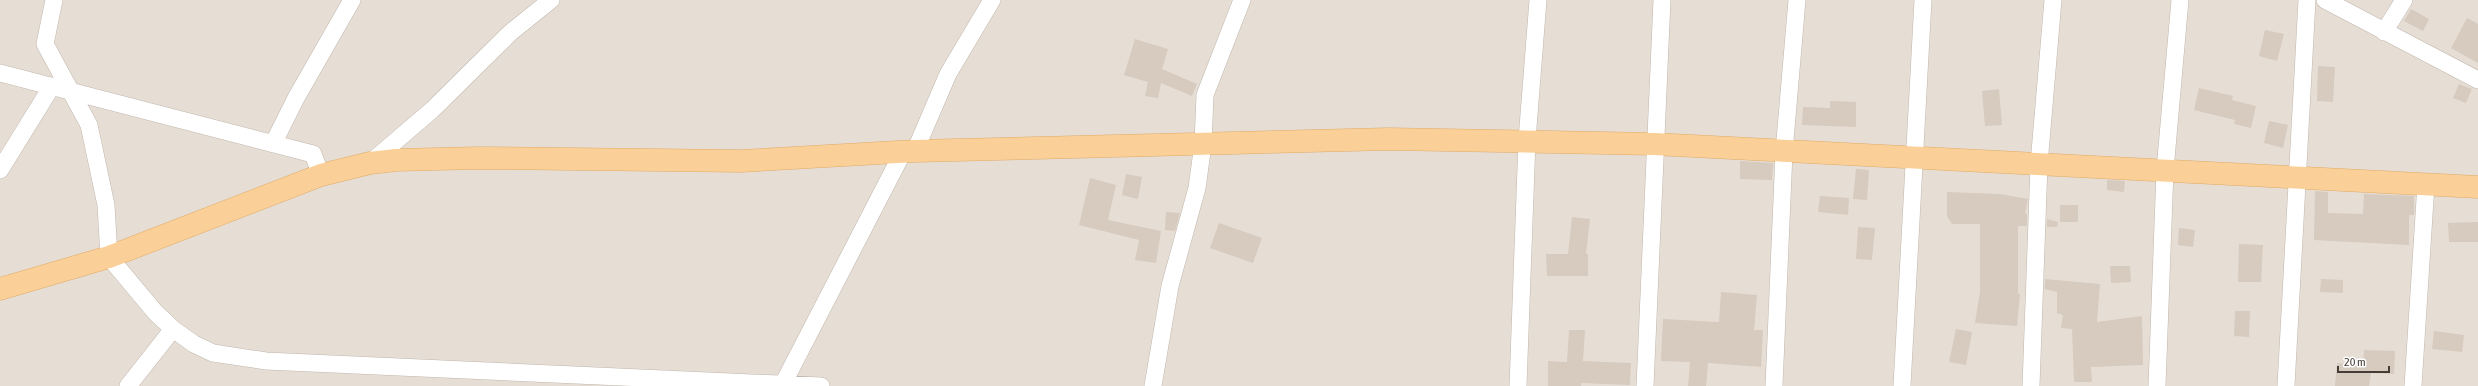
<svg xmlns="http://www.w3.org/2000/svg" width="2478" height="386" font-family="'Asap Condensed',sans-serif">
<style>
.residential{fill:#e6ded5}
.building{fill:#d7cabf}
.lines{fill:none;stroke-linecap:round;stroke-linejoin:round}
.street-casing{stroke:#c1b6ac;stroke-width:18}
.primary-casing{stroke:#dfaa68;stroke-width:23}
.street{stroke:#fff;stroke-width:17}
.primary{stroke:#fad098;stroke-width:22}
</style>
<rect width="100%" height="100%" fill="#f2ede6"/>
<path class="residential" d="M0,0H2478V386H0Z"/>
<path class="building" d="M2411,9L2429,19L2423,31L2404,21Z
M2467,18L2478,24V63L2451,48Z
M2265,30L2284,34L2277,61L2259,56Z
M1135,39L1168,49L1162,69L1197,84L1192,96L1161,83L1158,98L1145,96L1148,82L1124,75Z
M2318,66L2335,67L2333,102L2317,101Z
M2459,84L2472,89L2466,103L2453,98Z
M2199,88L2233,96L2232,100L2256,106L2251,128L2234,124L2235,120L2194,110Z
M1999,89L2002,125L1985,126L1982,91Z
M1830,101L1856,102V127L1802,125L1803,107L1830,108Z
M2269,121L2288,125L2283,148L2264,143Z
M1740,161L1773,163L1772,180L1740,179Z
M1856,169L1869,170L1867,200L1853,199Z
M1126,174L1142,177L1138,199L1122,195Z
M1090,178L1116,185L1108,220L1161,231L1156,263L1135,260L1139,240L1079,225Z
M2107,180L2125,181L2124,192L2107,190Z
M2315,191L2328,192V213L2363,214L2364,194L2414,196V215H2409V245L2314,240Z
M1947,192L2000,194L2028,199L2025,213L2027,214V226H2018V294H2020L2017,326L1975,323L1980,291V224H1952L1947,216Z
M1820,196L1849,198L1848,215L1818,212Z
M2060,205H2078V222H2060Z
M1166,212L1180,213L1175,231L1165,230Z
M1572,217L1590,219L1586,254H1588V276H1547L1546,254H1568Z
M2047,219L2058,222L2057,227H2047Z
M2478,222V242H2449L2448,223Z
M1219,223L1262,238L1253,263L1210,248Z
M1858,227L1875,228L1872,260L1856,259Z
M2179,228L2195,230L2193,247L2178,245Z
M2239,244L2263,245L2261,282H2238Z
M2110,266H2130L2131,282L2111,283Z
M2045,279L2100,284L2097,322L2142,316L2143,365L2091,367L2092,382H2074L2072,329L2061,328L2063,315L2057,313V292L2045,289Z
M2321,279L2343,280V293L2320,292Z
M1721,292L1757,295L1754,330H1763L1761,367L1708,363L1706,386H1688L1690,362L1661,361L1663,319L1719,322Z
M2235,311H2250L2249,337L2234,336Z
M1956,329L1972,332L1966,365L1949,362Z
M1569,330H1585L1583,361L1631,363L1630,385L1581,383V386H1548V361L1567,362Z
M2434,331L2464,335L2462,352L2432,349Z
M2364,350L2395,351L2394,374L2371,373L2369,386H2335L2337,363L2363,366Z"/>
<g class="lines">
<g class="street-casing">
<path id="street" d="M54,0L45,44L89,125L106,205L109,257L155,312L173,329L194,344L213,353L266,361L821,386
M2325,0L2478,80
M2384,32L2404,0
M0,73L313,154L321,175
M273,144L296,98L352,0
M915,151L948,74L992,0
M370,163L432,110L510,33L551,0
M0,170L52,86
M128,386L173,329
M782,386L903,152
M1153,386L1170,286L1197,188L1203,144L1205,95L1242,0
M1518,386L1527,140L1538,0
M1645,386L1662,0
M1774,386L1784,152L1797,0
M1902,386L1923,0
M2031,386L2039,164L2053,0
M2157,386L2165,170L2180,0
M2286,386L2307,0
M2413,386L2426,184"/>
</g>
<g class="primary-casing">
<path id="primary" d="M0,289L109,257L321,175L370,163L396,160L478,158L741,161L915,151L1388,139L1654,144L2478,187"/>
</g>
<use href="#street" class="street"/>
<use href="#primary" class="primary"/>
</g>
<path d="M2338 366v6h51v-6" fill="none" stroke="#453d36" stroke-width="2"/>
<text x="2344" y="366" font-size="12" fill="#453d36" stroke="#ffffff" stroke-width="3" paint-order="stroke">20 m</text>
</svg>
